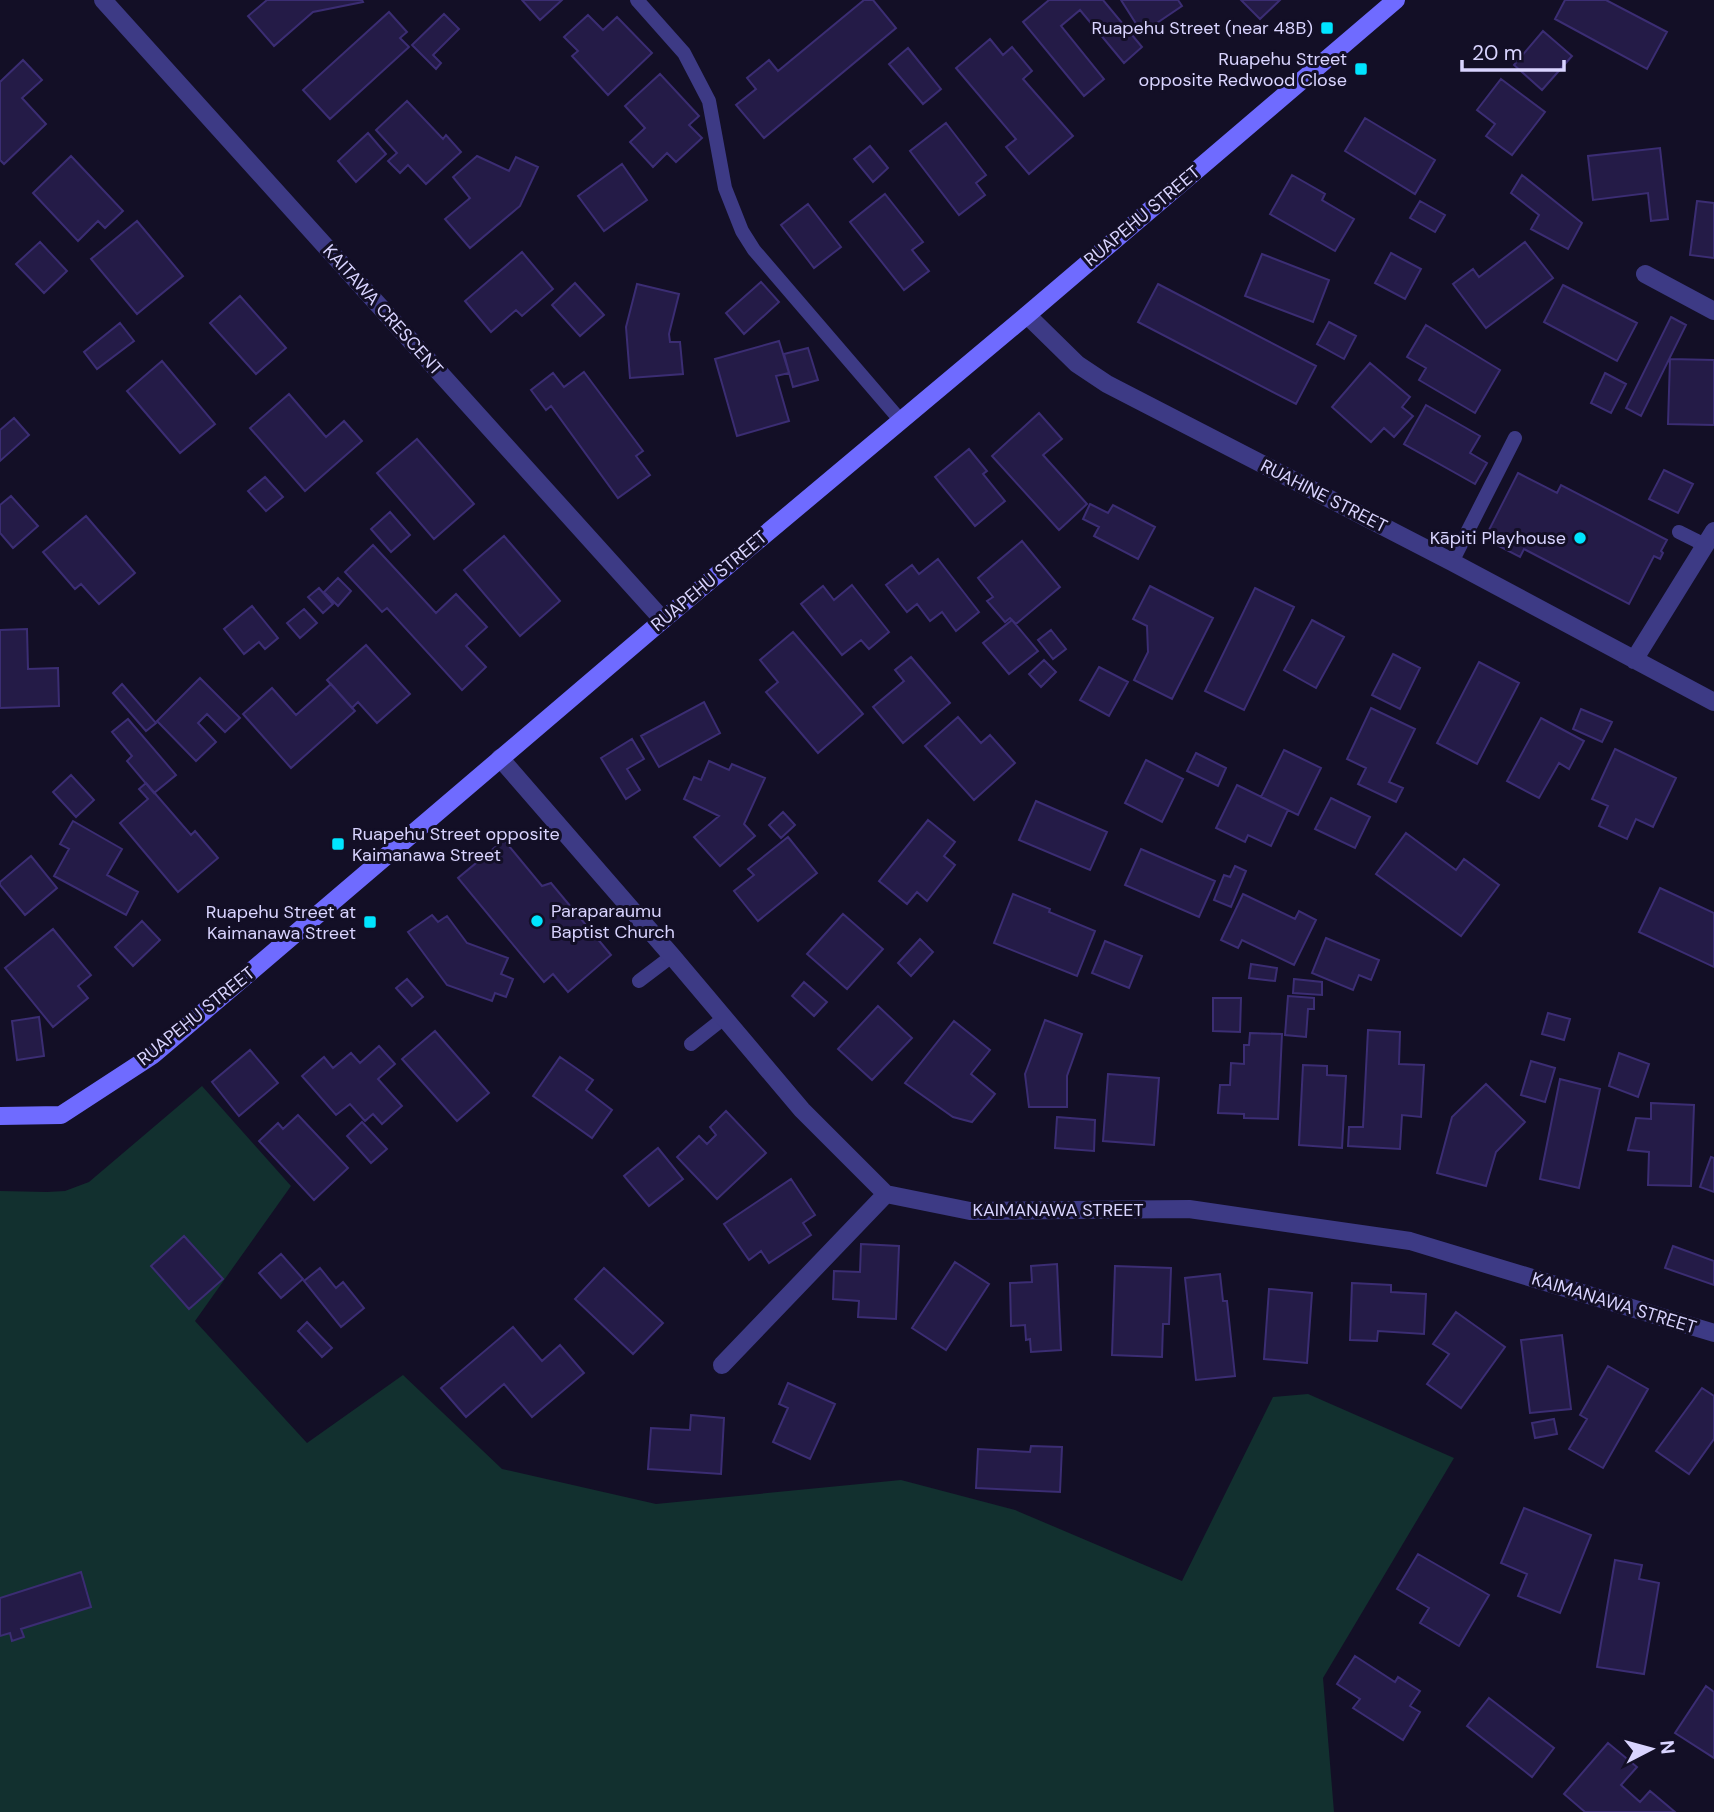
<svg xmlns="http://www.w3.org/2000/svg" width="1714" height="1812" font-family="'DM Sans',sans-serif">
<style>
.green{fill:#12302f}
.building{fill:#241b47;stroke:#3b2d73;stroke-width:2}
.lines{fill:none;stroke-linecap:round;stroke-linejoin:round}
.lane{stroke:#3d3a85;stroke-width:14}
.street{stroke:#3d3a85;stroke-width:18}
.secondary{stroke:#6f6bff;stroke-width:18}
.poi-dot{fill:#00e5ff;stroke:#130f26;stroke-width:2.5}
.labels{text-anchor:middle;stroke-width:6;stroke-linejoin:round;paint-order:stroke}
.poi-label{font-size:18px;fill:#d9d4ff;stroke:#130f26;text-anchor:end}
.street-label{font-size:18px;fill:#d9d4ff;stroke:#130f26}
</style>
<rect width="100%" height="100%" fill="#130f26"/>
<path class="green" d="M202,1086L291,1186L195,1321L307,1443L403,1375L502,1469L656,1504L901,1480L1015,1510L1182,1581L1273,1397L1308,1394L1454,1458L1323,1678L1334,1812H0V1191L47,1192L65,1191L89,1182Z"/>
<path class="building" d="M267,0H362L363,2L313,12L274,46L248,16Z
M522,0H562L540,20Z
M864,0H873L896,28L764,138L736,105L756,89L747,78L769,60L778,71Z
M1049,0H1103L1142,47L1124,63L1080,10L1061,26L1104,79L1084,96L1023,22Z
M1121,0H1178L1182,6L1142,33Z
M1241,0H1280L1260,19Z
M1565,0H1606L1667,32L1647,69L1555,19Z
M389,12L407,32L400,38L409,47L330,119L303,90Z
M444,14L459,29L433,55L441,63L436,69L412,45Z
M588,15L603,30L617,17L652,53L608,95L572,56L578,51L564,37Z
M1543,31L1572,56L1542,90L1514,65Z
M990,39L1003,55L1012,47L1032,71L1023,79L1073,136L1029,174L1006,147L1016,139L956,68Z
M908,48L941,89L923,104L889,64Z
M23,60L42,80L22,98L46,124L4,164L0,160V82Z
M660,74L699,116L689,125L702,138L676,162L667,153L653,167L630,142L645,128L625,106Z
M1501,79L1545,112L1512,155L1486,136L1495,124L1477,110Z
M407,101L443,139L446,135L461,152L426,184L408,165L400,173L388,161L397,153L376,130Z
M1365,118L1435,160L1415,194L1345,151Z
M946,123L986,175L976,183L985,195L959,215L910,151Z
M368,133L386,154L356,182L338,161Z
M870,146L888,168L873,182L854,159Z
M1660,148L1668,219L1651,221L1648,193L1593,200L1588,156Z
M71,156L123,211L105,228L98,221L78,241L33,193Z
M477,156L509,171L516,157L538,167L520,206L470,248L445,219L470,198L453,177Z
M622,164L647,200L604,231L578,196Z
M1292,175L1325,194L1322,200L1354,219L1335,251L1270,214Z
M1522,175L1582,223L1568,249L1531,229L1539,215L1511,193Z
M885,194L923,242L912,250L929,271L904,290L850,222Z
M1420,201L1445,215L1435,232L1410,218Z
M1697,201L1714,203V258L1690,255Z
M808,204L841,247L814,268L781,225Z
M137,221L183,276L137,314L91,259Z
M40,242L67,271L44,293L16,264Z
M1525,242L1553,278L1486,328L1453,284L1473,269L1479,277Z
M522,252L553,289L522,316L516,310L491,332L465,301Z
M1391,253L1421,269L1405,299L1375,283Z
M1262,254L1329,280L1313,322L1245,296Z
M761,282L779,302L744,334L726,313Z
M575,283L604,315L580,336L552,305Z
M637,284L679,294L669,334L670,342H680L683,374L630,378L626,327Z
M1158,284L1316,366L1296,404L1138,322Z
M1563,285L1637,323L1617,361L1544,322Z
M240,296L286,348L256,374L210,323Z
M1671,317L1686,325L1641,416L1626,408Z
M1329,322L1356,336L1344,359L1317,344Z
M120,323L134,341L97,369L84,352Z
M1426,325L1500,370L1475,413L1419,380L1426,368L1407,357Z
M779,341L789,373L776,376L789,421L737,436L715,359Z
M808,348L818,380L793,387L784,354Z
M1670,359L1714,360V425L1668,424Z
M162,361L215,424L180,453L127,391Z
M1370,363L1410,397L1402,407L1413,416L1394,437L1384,428L1371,442L1332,407Z
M584,372L643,451L636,456L650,475L618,498L551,406L546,410L531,390L553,373L564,387Z
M1605,373L1626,384L1611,413L1591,403Z
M289,394L326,437L344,421L362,441L305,491L250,428Z
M1426,405L1480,436L1470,453L1487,463L1475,484L1404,444Z
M1039,413L1062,439L1043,455L1087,504L1059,530L992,456Z
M14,418L29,435L0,461V430Z
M417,439L474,504L434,539L377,473Z
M969,449L987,471L983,474L1005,501L975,526L935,477Z
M1664,470L1693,484L1678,513L1649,499Z
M1518,473L1557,493L1561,485L1667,540L1661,551L1663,553L1660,559L1654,556L1629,604L1524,549L1520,557L1495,544L1499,535L1489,530Z
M265,477L283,497L266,511L248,491Z
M11,496L38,526L13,548L0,533V505Z
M1090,504L1108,513L1113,505L1155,527L1138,559L1094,536L1099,527L1083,519Z
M390,512L410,535L391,552L371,529Z
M86,516L135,573L99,604L81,584L75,589L43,552Z
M504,536L560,601L520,636L464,570Z
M1022,541L1060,587L1016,624L1010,618L1005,622L987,601L993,597L978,578Z
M373,545L436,613L456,594L487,627L466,646L486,667L462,690L387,608L382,612L345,572Z
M938,559L979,612L956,631L942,612L930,621L917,604L907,612L886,585L912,565L919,574Z
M338,578L351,591L338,606L324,592Z
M852,585L889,632L869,649L861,640L842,655L801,604L823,586L834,600Z
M1150,586L1213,618L1172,699L1134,680L1148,652L1147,626L1133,619Z
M319,588L333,604L323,613L308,597Z
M1255,588L1294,607L1244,710L1205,691Z
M252,606L278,638L265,649L259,642L244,654L224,629Z
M304,609L317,623L300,638L287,623Z
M1012,620L1038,651L1009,674L983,643Z
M1312,620L1344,637L1316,688L1284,670Z
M27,629L28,669L58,668L59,706L0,708V630Z
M1051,630L1066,649L1053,659L1038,640Z
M793,632L863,714L818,753L766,692L778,682L760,660Z
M366,645L410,694L377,723L358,702L352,708L327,680Z
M1393,654L1420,668L1400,709L1372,695Z
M911,657L950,703L903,743L873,707L904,681L895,670Z
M1044,660L1056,672L1041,687L1029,674Z
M1479,662L1519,683L1477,764L1437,743Z
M1099,667L1128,682L1109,716L1080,700Z
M200,678L240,718L225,732L207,714L198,723L216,742L196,761L157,721Z
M122,684L156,723L146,731L113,693Z
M331,684L355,711L291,768L243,714L272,688L296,715Z
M704,702L720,733L659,767L641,736Z
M1371,708L1415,729L1389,782L1403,788L1396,802L1358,784L1366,768L1347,759Z
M1581,709L1612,722L1602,742L1573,729Z
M958,717L981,743L990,735L1015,763L974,800L925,746Z
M1541,718L1584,741L1569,769L1559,763L1539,798L1507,781Z
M128,719L176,775L154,793L127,761L132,756L112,732Z
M632,739L644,759L627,769L640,790L626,799L601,758Z
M1615,749L1676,778L1653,827L1636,819L1627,839L1599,826L1608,806L1592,799Z
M1284,750L1321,768L1298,815L1261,797Z
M1196,753L1226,768L1218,786L1187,771Z
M1146,760L1183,779L1162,822L1125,803Z
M709,761L729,770L732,764L765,778L744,824L755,836L720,866L694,837L719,816L684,799L694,777L701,780Z
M71,775L94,800L76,817L53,792Z
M146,783L191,835L195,831L218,858L178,892L120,823L148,799L139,789Z
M1237,785L1288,810L1271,846L1248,835L1245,842L1216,828Z
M1331,798L1370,817L1355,848L1315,829Z
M1036,801L1107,832L1090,870L1019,840Z
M783,812L795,825L781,838L769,825Z
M928,820L955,842L944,856L955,865L927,901L917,892L907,904L879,881Z
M73,821L122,849L107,875L138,892L126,915L54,876L69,849L60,844Z
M1406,833L1456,870L1464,859L1499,885L1461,936L1376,874Z
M788,837L817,873L758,921L734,891L754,875L748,869Z
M504,840L542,886L551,883L611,955L568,992L553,974L544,982L458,878Z
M1141,849L1215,881L1199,917L1125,885Z
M31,856L57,888L25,915L0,885V882Z
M1235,866L1246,871L1231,907L1214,900L1224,875L1230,877Z
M1660,888L1714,913V967L1639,932Z
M1013,894L1050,909L1049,912L1095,931L1077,976L994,943Z
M1243,894L1295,919L1299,911L1316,920L1294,965L1242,940L1238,948L1221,940Z
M843,914L883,949L847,989L807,954Z
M432,915L438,922L447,916L467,943L508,958L501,974L513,979L506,997L495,993L492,1001L447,985L408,932Z
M142,921L160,940L133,966L115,947Z
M53,929L91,975L78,986L88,998L53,1027L5,968Z
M1326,938L1379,960L1371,980L1359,975L1353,990L1312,973Z
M920,939L933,952L911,976L898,963Z
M1105,941L1142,956L1129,988L1092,973Z
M1251,964L1277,968L1275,981L1249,978Z
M407,979L423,997L412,1006L396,988Z
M1294,979L1322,982V995L1293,993Z
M804,982L827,1002L814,1016L792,996Z
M1288,996L1314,998V1009H1308L1306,1037L1285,1035Z
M1213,998H1241L1240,1032L1213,1031Z
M878,1006L912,1038L872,1080L838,1049Z
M1548,1013L1570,1019L1564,1040L1542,1034Z
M39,1017L44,1056L17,1060L12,1021Z
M1045,1020L1082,1034L1067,1076V1107H1029L1025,1074Z
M954,1021L990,1050L971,1074L995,1094L972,1122L953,1117L905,1083Z
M1368,1030L1400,1032L1399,1064L1424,1065L1421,1117L1402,1115L1400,1149L1348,1146L1349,1127H1363Z
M435,1031L489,1093L457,1121L402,1059Z
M1250,1033L1282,1034L1278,1119L1244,1118V1114L1218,1113L1220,1085H1230L1231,1063L1244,1064V1045H1249Z
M379,1046L395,1064L378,1079L402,1106L382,1124L373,1114L365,1121L350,1104L336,1115L302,1076L324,1057L333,1068L351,1053L360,1063Z
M250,1050L278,1083L239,1116L212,1082Z
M1619,1053L1649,1064L1638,1097L1609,1086Z
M560,1057L593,1080L586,1090L612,1110L592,1138L533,1096Z
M1531,1061L1555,1068L1545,1102L1521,1095Z
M1303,1065L1327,1066V1075L1346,1076L1342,1148L1299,1145Z
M1108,1074L1159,1078L1154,1145L1103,1141Z
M1560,1079L1600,1089L1579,1188L1540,1179Z
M1486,1084L1525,1122L1496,1152L1486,1186L1437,1173L1452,1117Z
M1651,1103L1694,1105L1691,1186L1648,1185L1649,1152L1628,1150L1636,1118L1651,1119Z
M726,1111L766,1153L717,1199L677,1157L699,1136L707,1144L716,1135L710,1127Z
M298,1115L348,1168L314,1200L259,1141L278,1123L283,1129Z
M1057,1117L1095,1120L1094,1151L1055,1148Z
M362,1122L387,1149L371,1163L347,1136Z
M658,1148L683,1179L649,1206L624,1176Z
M1711,1157L1714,1158V1192L1700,1187Z
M791,1179L815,1215L803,1223L811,1235L769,1263L761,1251L749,1260L724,1224Z
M184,1236L223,1279L189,1309L151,1266Z
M861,1244L899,1246L896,1319L858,1317L859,1301L833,1299L834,1271L860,1272Z
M1673,1246L1714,1261V1285L1665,1268Z
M281,1254L303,1279L281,1298L259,1273Z
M955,1262L989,1284L946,1350L912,1328Z
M1057,1264L1061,1350L1031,1352L1030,1339L1026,1340L1025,1325L1011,1326L1010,1283L1032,1282L1031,1266Z
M1115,1266L1171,1268L1169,1324H1163L1162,1357L1112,1355Z
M320,1268L336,1288L343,1282L364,1308L341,1327L304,1281Z
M604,1268L663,1323L633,1354L575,1299Z
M1220,1274L1223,1301H1227L1235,1376L1196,1380L1185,1278Z
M1352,1283L1391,1285V1292L1426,1294L1424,1334L1378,1331L1377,1341L1350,1340Z
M1269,1289L1312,1293L1307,1363L1264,1359Z
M1456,1312L1505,1347L1461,1408L1427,1384L1449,1354L1433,1344Z
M307,1322L332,1348L322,1357L298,1331Z
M513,1327L542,1361L560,1345L584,1373L532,1417L504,1384L466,1417L441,1388Z
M1562,1335L1571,1409L1530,1413L1521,1340Z
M1608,1366L1648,1389L1603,1468L1569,1449L1587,1419L1580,1415Z
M788,1383L835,1404L810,1459L773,1442L788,1408L779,1404Z
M1702,1388L1714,1396V1439L1689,1474L1656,1451Z
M691,1415L724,1418L721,1474L648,1469L651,1428L690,1430Z
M1554,1419L1557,1434L1535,1438L1532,1423Z
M1031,1446L1062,1447L1060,1492L976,1488L978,1449L1030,1452Z
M1524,1508L1591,1535L1560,1613L1518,1596L1527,1574L1501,1563Z
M1418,1554L1489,1595L1459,1646L1420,1623L1429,1608L1397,1589Z
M1615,1560L1642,1565L1639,1579L1659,1583L1644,1674L1597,1667Z
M81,1572L91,1607L21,1629L24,1637L12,1641L10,1633L0,1636V1598Z
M1355,1656L1395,1682L1398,1677L1420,1691L1410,1706L1420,1712L1403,1740L1353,1708L1360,1699L1337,1684Z
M1706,1686L1714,1692V1758L1675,1733Z
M1489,1698L1554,1748L1532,1777L1467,1726Z
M1608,1743L1637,1767L1621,1785L1640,1802L1650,1791L1675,1812H1585L1564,1794Z"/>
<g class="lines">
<path class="lane" d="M637,0L684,53L709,101L725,188L742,231L754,250L901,421
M1679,532L1705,545
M1452,562L1515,438
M639,981L672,956
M691,1044L724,1018"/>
<path class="street" d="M103,0L663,620
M1645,274L1714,311
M1027,315L1077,364L1107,384L1452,562L1714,702
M1634,660L1714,531
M500,758L672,956L802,1110L886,1194L970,1211L1189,1209L1410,1241L1714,1333
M722,1365L886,1194"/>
<path class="secondary" d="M0,1116L61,1115L153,1055L663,620L1027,315L1396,0"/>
</g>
<g class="poi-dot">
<rect x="1320" y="21" width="14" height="14" rx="3.5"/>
<rect x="1354" y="62" width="14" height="14" rx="3.5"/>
<circle cx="1580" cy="538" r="7"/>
<rect x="331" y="837" width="14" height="14" rx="3.5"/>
<circle cx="537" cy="921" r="7"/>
<rect x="363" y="915" width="14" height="14" rx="3.5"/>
</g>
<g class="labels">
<g class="poi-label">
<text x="1313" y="34">Ruapehu Street (near 48B)</text>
<text x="1347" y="65">Ruapehu Street<tspan x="1347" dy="21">opposite Redwood Close</tspan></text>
<text x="1566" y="544">Kāpiti Playhouse</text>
<text x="352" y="840" text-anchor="start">Ruapehu Street opposite<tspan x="352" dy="21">Kaimanawa Street</tspan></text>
<text x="551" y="917" text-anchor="start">Paraparaumu<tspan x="551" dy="21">Baptist Church</tspan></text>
<text x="356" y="918">Ruapehu Street at<tspan x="356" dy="21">Kaimanawa Street</tspan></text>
</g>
<g class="street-label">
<text transform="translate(1142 216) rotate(-40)" y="6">RUAPEHU STREET</text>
<text transform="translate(383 310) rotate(48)" y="6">KAITAWA CRESCENT</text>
<text transform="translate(1324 496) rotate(27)" y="6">RUAHINE STREET</text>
<text transform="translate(709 581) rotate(-40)" y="6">RUAPEHU STREET</text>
<text transform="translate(196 1016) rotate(-39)" y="6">RUAPEHU STREET</text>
<text x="1058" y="1216">KAIMANAWA STREET</text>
<text transform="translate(1614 1303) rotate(17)" y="6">KAIMANAWA STREET</text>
</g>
</g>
<g transform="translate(1651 1749) rotate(84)" stroke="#130f26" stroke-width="5" paint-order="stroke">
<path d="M0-5L12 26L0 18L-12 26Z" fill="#d9d4ff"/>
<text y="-10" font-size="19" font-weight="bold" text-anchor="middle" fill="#d9d4ff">N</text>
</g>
<path d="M1462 60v10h102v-10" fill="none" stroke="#d9d4ff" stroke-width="3.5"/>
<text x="1472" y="60" font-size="21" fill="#d9d4ff" stroke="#130f26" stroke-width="5" paint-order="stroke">20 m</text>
</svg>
